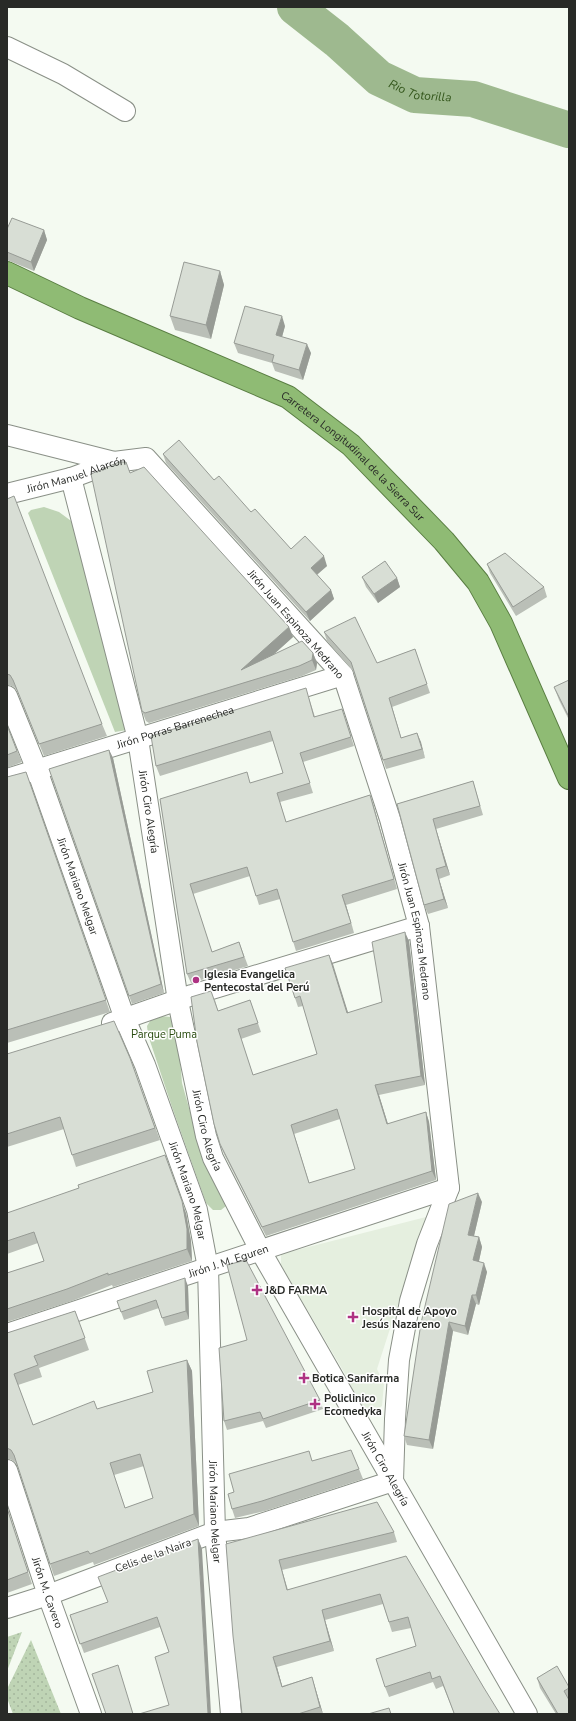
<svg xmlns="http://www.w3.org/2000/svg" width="576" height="1721" font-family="'Nunito Sans',sans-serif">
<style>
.built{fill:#e5efdf}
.grass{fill:url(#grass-dots)}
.green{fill:#bfd4b5}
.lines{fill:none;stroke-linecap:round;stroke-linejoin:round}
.river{stroke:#9eb98f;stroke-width:36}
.minor-casing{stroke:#8a9087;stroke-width:22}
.trunk-casing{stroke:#597d42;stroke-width:24}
.minor{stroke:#fff;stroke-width:20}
.trunk{stroke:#8fbb74;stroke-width:22}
.wall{fill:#babfb7;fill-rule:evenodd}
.shaded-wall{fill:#979b95}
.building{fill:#d8ded5;stroke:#979b95;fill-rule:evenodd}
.poi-dot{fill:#ae3283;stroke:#fff;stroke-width:1.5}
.labels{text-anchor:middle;stroke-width:3;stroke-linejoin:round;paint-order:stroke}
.street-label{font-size:11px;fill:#282a27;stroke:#fff}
.poi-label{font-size:11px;font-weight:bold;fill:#282a27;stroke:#fff;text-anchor:start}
.park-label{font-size:11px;fill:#2a4c10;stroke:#fff}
.water-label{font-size:12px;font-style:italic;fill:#33561b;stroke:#fff}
</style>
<defs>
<pattern id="grass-dots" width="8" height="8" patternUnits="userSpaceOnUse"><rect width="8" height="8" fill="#bfd4b5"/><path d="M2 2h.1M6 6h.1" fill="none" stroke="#a4b69c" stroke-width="1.8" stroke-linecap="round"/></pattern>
</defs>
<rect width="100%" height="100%" fill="#f4faf1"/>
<path class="built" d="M426,1217L377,1369L384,1384L382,1406L364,1417L348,1379L281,1265V1254Z"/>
<path class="grass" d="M22,1632L7,1671V1637Z
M31,1640L61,1714H13L7,1698V1689Z"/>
<path class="green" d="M44,507L59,512L78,526L127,730L115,732L28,513L31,510Z
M160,1016L171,1017L177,1021L182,1083L189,1108L196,1131L227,1198L226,1206L221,1210H213L206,1203L172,1107L148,1035L147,1026L152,1018Z"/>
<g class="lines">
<path class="river" id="s1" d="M295,7L337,40L379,78L415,95L473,99L569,130"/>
<g class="minor-casing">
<g id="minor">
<path d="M7,47L63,74L125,111"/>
<path d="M7,435L114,462"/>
<path id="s2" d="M71,478L138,739L178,1001L206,1136L213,1158L260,1250L527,1714"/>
<path id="s3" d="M7,494L71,478L114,462L146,458L343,675L390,819L419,926L449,1188L427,1244L410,1301L399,1360L395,1419L393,1481L249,1528L215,1532L48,1595L7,1608"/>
<path id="s4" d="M7,696L37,770L125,1019L145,1065L197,1210L208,1268L215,1532L231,1714"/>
<path id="s5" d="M7,779L343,675"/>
<path d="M112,1023L192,995L419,926"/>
<path id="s6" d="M7,1334L449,1188"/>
<path id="s7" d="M7,1470L48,1595L91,1714"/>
</g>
</g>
<g class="trunk-casing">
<g id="trunk">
<path id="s8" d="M7,273L80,308L288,397L351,445L444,541L478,582L501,623L569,778"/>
</g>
</g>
<use href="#minor" class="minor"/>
<use href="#trunk" class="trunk"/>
</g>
<path class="wall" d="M7,229L44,230L47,240L34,271L7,260Z
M220,271L224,285L211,339L175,330L170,316Z
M285,326L282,337L311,353L303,380L275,371L272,363L238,353L234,343Z
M163,454L251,512L291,549L327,566L317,575L331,590L334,599L310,621L166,463Z
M130,473L289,627L293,637L272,656L313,653L317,663L316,670L302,676L149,723L146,721L142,711Z
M7,499L102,724L107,736L44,756L18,692L14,687L9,685H7Z
M487,564L544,587L547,597L516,616L490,573Z
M362,577L397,578L400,587L378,603L366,587Z
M324,632L377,663L415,649L430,693L392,707L401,738L417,733L425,758L386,769L353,671L327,641Z
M569,680V720L559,700L554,687Z
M309,698L315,717L345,718L354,746L303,762L313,793L280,802L286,822L370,795L373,804L397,889L346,905L354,933L296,951L280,899L259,905L250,876L193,894L212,952L239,942L248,966L191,983L187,974L160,799L251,783L283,773L273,741L160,776L156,766Z
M7,725L22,762L7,768Z
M109,750L113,758L164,993L132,1004L49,769Z
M26,772L110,1012L7,1043V777Z
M473,781L476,791L483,815L436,829L450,875L439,879L448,908L428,914L424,905L397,804Z
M409,941L425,1085L379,1095L388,1124L426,1112L429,1122L436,1180L266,1236L224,1154L220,1144L215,1000L218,1011L250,1000L261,1032L241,1039L253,1075L317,1054L303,1006L298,1007L295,998L329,955L348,1013L382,1002ZM340,1119L355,1169L309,1183L294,1134Z
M7,1054L130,1058L160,1140L76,1167L64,1129L7,1147Z
M482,1202L474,1236L479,1237L482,1247L479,1261L487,1272L479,1305L476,1304L468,1335L453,1331L433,1449L407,1445L404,1436Z
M7,1213H186L191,1241L192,1261L113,1287L112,1285L72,1301L7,1322V1273L44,1261L38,1243L7,1254Z
M188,1286L189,1319L165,1326L159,1308L124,1320L117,1301Z
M75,1311L89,1350L39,1368L42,1377L18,1385L33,1425L97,1409L153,1392L187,1360L192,1371L199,1526L94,1565L93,1562L54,1576L17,1465L15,1462L10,1459H7V1333ZM144,1466L153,1498L125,1508L114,1475Z
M219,1348L320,1400L323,1409L266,1428L263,1421L227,1430L224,1421Z
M313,1461L359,1469L363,1479L265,1511L235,1518L232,1509L234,1492Z
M7,1507L32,1584L7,1593Z
M394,1532L397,1542L282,1570L288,1590L406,1556L484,1688L454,1713L443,1686L436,1689L433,1682L389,1697L385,1687L416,1646L411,1628L392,1632L383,1604L325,1620L334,1651L277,1667L282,1686L312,1677L323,1714H242L226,1544Z
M198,1539L202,1549L169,1705V1652L160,1627L84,1653L70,1615L108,1602Z
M537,1678L569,1687V1714H556L540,1688Z"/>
<path class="shaded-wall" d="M44,230L47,240L34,271L31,262Z
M220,271L224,285L211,339L206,325Z
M282,316L285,326L280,344L276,335Z
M307,344L311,353L303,380L299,370Z
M324,556L327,566L314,577L311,568Z
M397,578L400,587L378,603L374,594Z
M331,590L334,599L310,621L306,612Z
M289,627L293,637L245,680L241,670Z
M313,653L317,663L316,670L312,660Z
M389,698L392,707L404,747L401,738Z
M417,733L421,742L425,758L422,749Z
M109,750L113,758L164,993L161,984Z
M370,795L373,804L397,889L394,879Z
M433,819L436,829L450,875L446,866Z
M436,869L439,879L448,908L444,899Z
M342,895L346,905L354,933L351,923Z
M405,932L409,941L425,1085L421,1076Z
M329,955L333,964L351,1022L347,1013Z
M375,1085L379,1095L391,1134L387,1124Z
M426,1112L429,1122L436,1180L432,1171Z
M291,1125L294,1134L312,1192L309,1183Z
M165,1155L186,1213L191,1241L192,1261L187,1249Z
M478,1193L482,1202L472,1244L468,1235Z
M479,1237L482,1247L477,1270L473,1260Z
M484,1263L487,1272L479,1305L476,1295Z
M185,1278L188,1286L189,1319L186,1311Z
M472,1295L476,1304L468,1335L465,1326Z
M449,1322L453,1331L433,1449L429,1440Z
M187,1360L192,1371L199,1526L194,1514Z
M198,1539L202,1549L211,1714H208Z
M279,1560L282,1570L290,1600L287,1590Z
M322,1610L325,1620L334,1651L330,1641Z
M273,1657L277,1667L285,1697Z
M312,1677L315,1687L323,1714L320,1707Z"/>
<path class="building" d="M12,218L44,230L31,262L7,252V229Z
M184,262L220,271L206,325L170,316Z
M245,306L282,316L276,335L307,344L299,370L272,362L274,355L234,343Z
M179,440L214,480L219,476L251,512L255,509L291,549L305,536L324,556L311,568L331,590L306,612L163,454Z
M119,462H126L130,473L144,467L289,627L241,670L302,641L313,653L312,660L299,666L145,713L142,711L91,474Z
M14,496L102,724L39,744L13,680L10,675L7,674V499Z
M505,553L544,587L513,607L487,564Z
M385,561L397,578L374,594L362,577Z
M355,617L377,663L415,649L427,684L389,698L401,738L417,733L422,749L383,760L351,662L324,632Z
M569,680V715H568L554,687Z
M306,688L314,717L342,709L351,737L300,753L310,783L277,793L286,822L370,795L394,879L342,895L351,923L293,942L277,889L256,896L247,867L190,884L212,952L239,942L244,957L187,974L160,799L247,772L250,783L283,773L270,731L156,766L151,736Z
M7,725L17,751L7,755Z
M109,750L161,984L129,996L49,769Z
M26,772L106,1000L7,1030V777Z
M473,781L480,806L433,819L446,866L436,869L444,899L424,905L397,804Z
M405,932L421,1076L375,1085L387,1124L426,1112L432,1171L262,1227L220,1144L214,1124L197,1042L191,997L211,991L218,1011L250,1000L258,1023L238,1029L253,1075L317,1054L300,996L295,998L285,968L329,955L347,1013L382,1002L372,942ZM337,1109L355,1169L309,1183L291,1125Z
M114,1021L130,1058L155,1128L72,1155L60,1117L7,1134V1054Z
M165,1155L182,1201L187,1229V1249L108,1275V1273L67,1289L7,1309V1273L44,1261L34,1232L7,1241V1213L79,1188L78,1185Z
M478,1193L468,1235L479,1237L473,1260L484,1263L476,1295H472L465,1326L449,1322L429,1440L404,1436L421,1323L449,1204Z
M246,1260L320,1400L263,1419L260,1412L224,1421L219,1348L247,1340L227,1265Z
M185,1278L186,1311L162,1318L156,1300L121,1312L117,1301Z
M75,1311L85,1338L34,1356L38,1365L14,1374L33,1425L94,1401L97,1409L153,1392L147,1371L187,1360L194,1514L90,1554L88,1551L50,1564L14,1455L11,1450L7,1448V1333ZM140,1454L153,1498L125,1508L110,1463Z
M351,1450L359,1469L262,1501L232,1509L228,1494L234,1492L229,1474L309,1451L312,1461Z
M377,1502L394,1532L279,1560L287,1590L406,1556L484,1688L500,1714H452L454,1713L440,1676L432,1679L430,1672L385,1687L376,1659L416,1646L408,1617L389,1622L380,1594L322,1610L330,1641L273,1657L282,1687L312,1677L320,1707L298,1714H242L233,1636L226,1544Z
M7,1508L28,1572L7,1580Z
M198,1539L208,1714H139L169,1705L155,1657L169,1652L157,1617L80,1644L70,1615L108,1602L98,1577Z
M118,1665L133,1714H106L92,1674Z
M557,1666L569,1687V1688L564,1691L569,1700V1714H558L537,1678Z
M389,1708L391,1714H368Z"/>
<g class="poi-dot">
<circle cx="196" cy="980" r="4"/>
<path d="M255 1284h4v4h4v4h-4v4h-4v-4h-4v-4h4z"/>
<path d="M351 1311h4v4h4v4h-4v4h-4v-4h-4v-4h4z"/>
<path d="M302 1372h4v4h4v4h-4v4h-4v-4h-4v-4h4z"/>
<path d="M313 1398h4v4h4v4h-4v4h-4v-4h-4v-4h4z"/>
</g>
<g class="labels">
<g class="street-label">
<text dy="4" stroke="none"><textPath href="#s8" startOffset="395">Carretera Longitudinal de la Sierra Sur</textPath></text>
<text dy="4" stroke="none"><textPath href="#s3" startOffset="72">Jirón Manuel Alarcón</textPath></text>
<text transform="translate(296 624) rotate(49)" y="4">Jirón Juan Espinoza Medrano</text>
<text dy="4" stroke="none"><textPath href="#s5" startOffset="176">Jirón Porras Barrenechea</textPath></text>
<text dy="4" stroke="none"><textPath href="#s2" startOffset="343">Jirón Ciro Alegría</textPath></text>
<text dy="4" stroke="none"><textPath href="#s4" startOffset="203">Jirón Mariano Melgar</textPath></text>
<text dy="4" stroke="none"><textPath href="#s3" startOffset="704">Jirón Juan Espinoza Medrano</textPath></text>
<text dy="4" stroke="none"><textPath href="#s2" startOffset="667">Jirón Ciro Alegría</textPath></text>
<text dy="4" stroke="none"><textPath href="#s4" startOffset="527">Jirón Mariano Melgar</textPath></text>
<text dy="4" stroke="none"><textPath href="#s6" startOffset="233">Jirón J. M. Eguren</textPath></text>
<text dy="4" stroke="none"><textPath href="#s2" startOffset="1051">Jirón Ciro Alegría</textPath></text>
<text dy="4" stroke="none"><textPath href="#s4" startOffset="851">Jirón Mariano Melgar</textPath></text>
<text transform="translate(153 1555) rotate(-20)" y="4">Celis de la Naira</text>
<text dy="4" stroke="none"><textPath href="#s7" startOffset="129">Jirón M. Cavero</textPath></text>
</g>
<g class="poi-label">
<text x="204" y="978">Iglesia Evangelica<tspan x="204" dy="13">Pentecostal del Perú</tspan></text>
<text x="265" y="1294">J&amp;D FARMA</text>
<text x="362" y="1315">Hospital de Apoyo<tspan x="362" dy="13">Jesús Nazareno</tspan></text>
<text x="312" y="1382">Botica Sanifarma</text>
<text x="324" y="1402">Policlinico<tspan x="324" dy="13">Ecomedyka</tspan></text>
</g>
<g class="park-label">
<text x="164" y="1038">Parque Puma</text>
</g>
<g class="water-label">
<text dy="4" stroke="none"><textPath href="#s1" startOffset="154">Rio Totorilla</textPath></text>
</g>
</g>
<rect width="576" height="1721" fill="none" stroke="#282a27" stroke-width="16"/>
</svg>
